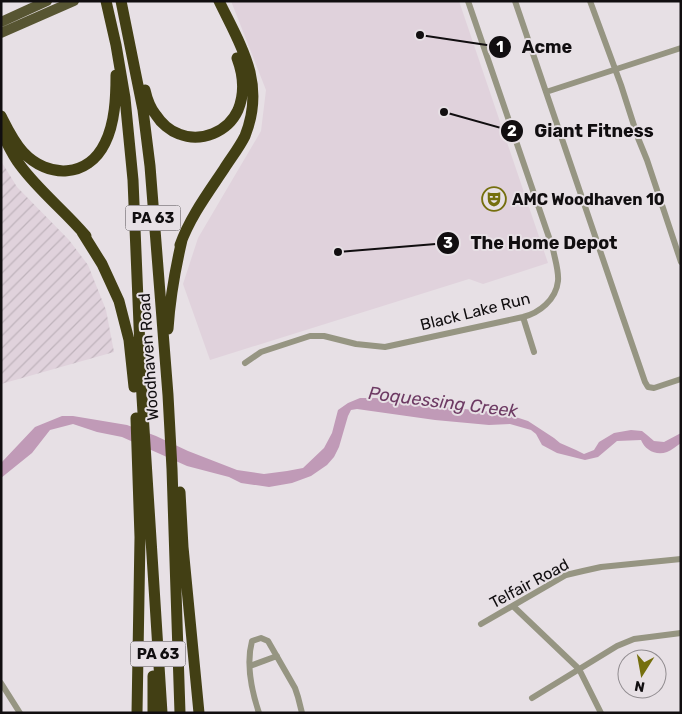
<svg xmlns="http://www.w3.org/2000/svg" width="682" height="714" font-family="Rubik,sans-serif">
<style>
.built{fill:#e0d2dc}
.industrial{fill:url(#industrial-furrows)}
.water{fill:#c09ab7}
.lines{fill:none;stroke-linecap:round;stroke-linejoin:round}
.minor{stroke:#969582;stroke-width:6}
.primary{stroke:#575532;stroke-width:10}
.motorway{stroke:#423f14;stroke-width:11}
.labels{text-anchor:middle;stroke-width:4;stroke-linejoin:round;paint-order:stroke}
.shield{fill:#e7e0e5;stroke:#514d50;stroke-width:1}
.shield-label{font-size:15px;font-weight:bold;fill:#110e10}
.poi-label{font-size:16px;font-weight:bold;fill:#110e10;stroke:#e7e0e5;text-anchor:start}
.street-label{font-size:16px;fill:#110e10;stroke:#e7e0e5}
.water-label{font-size:18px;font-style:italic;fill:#6d3a63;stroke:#e7e0e5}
.leader{fill:none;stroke:#110e10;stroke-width:2}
.callout-dot{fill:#110e10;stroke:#e7e0e5;stroke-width:2}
.mark-label{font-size:15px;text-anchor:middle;font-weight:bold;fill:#fff}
.callout-label{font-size:18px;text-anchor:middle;font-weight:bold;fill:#110e10;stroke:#e7e0e5;stroke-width:4;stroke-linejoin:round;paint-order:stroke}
</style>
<defs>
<pattern id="industrial-furrows" width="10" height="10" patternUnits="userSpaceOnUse" patternTransform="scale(1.25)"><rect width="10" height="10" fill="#e0d2dc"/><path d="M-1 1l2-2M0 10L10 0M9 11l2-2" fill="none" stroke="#bfb3bc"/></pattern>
</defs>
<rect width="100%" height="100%" fill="#e7e0e5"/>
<path class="built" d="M231,1H459L548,263L483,284L469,279L210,360L183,284L198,238L261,131L266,90Z"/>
<path class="industrial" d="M1,161L17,187L69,240L88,265L106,310L114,352L1,384Z"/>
<path class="water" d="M360,398H376L388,401L503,413L528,421L554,438L560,443L576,450L584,454L594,450L599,442L614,433L631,430L642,431L647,435L654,441L664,442L681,433V443C676,446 672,450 667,452C656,456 645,450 641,440L617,441L598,457L585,460L557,453L542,445L536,434L531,430L510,424L489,425L435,420L357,409L351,410L348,416L339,447L334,457L327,465L311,476L292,483L269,487L241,483L229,477L187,466L122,437L97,432L73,424L50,430L32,453L1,478V463L35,427L62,416H73L127,425L156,436L188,451L237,470L264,474L287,471L303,468L324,448L332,433L338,410L348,403Z"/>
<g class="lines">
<path class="minor" d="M515,1L623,318L645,382L648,387L654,388L681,379
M590,1L621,85L638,138L647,160L681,262
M546,92L681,48
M523,317L534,352
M245,363L261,352L310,336H324L356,344L385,347L523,317C539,313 556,300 558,281C559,271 555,260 553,249L468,1
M513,606L579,669L601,713
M481,624L566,575L583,571L601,567L681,559
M250,666L277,656
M1,683L20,713
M532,698L617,646L634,639L681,633
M259,713C252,692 246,663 252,641L261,638L268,641L295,688L298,697L302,713"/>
<path class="primary" d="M1,22L47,1
M1,33L74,1"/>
<path class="motorway" d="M106,1L116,45L125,98L133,180L142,397L162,713
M121,1L143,110L150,166L168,395L172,469L180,713
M145,90C147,99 150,108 156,115C161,123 170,131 179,134C201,143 228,132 238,110C245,93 243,74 237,58
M1,116C7,128 13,141 23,152C48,179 88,178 105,143C115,123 116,97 116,75
M1,131C7,143 12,155 20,165C39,191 65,211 86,236
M82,232L102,264L119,301L129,340L134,387
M180,245C190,217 208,193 224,169C231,158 239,148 245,136C253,116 255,93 250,72C244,48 230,24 219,1
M168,329C170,298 175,270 182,240
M136,418L140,537L137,713
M180,492L183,547L199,713
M153,713V676"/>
</g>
<defs>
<g id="theatre-ring" transform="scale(1.25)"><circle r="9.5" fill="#e7e0e5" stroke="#756f0e" stroke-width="1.5"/><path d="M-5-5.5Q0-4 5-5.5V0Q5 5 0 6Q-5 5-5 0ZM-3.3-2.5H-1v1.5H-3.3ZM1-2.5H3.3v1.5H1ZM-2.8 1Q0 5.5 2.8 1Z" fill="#756f0e"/></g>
</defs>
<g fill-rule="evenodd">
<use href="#theatre-ring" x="494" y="199"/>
</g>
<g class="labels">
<g class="shield">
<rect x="125.5" y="205.5" width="55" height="25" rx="4"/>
<rect x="130.5" y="641.5" width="55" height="25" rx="4"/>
</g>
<g class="shield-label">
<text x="153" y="223">PA 63</text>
<text x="158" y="659">PA 63</text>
</g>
<g class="poi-label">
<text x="512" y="205">AMC Woodhaven 10</text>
</g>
<g class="street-label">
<text transform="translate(475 311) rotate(-14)" y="6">Black Lake Run</text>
<text transform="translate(148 357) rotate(-94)" y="6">Woodhaven Road</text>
<text transform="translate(529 583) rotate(-28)" y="6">Telfair Road</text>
</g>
<g class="water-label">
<text transform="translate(443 402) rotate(7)" y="6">Poquessing Creek</text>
</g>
</g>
<path class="leader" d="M420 35L500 47M444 112L512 131M338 252L448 243"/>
<g class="callout-dot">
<circle cx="420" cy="35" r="5"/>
<circle cx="444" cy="112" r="5"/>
<circle cx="338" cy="252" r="5"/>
<circle cx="500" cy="47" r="12"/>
<circle cx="512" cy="131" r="12"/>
<circle cx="448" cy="243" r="12"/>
</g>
<g class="mark-label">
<text x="500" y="52">1</text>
<text x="512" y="136">2</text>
<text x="448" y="248">3</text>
</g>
<g class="callout-label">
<text x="547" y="53">Acme</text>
<text x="594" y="137">Giant Fitness</text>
<text x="544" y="249">The Home Depot</text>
</g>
<rect width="682" height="714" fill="none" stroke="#110e10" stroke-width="5"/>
<g transform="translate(642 674) rotate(191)"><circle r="24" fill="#e7e0e5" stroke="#918c90"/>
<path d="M0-4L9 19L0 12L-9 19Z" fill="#756f0e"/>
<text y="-8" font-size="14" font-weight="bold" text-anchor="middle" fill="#110e10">N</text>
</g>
</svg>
